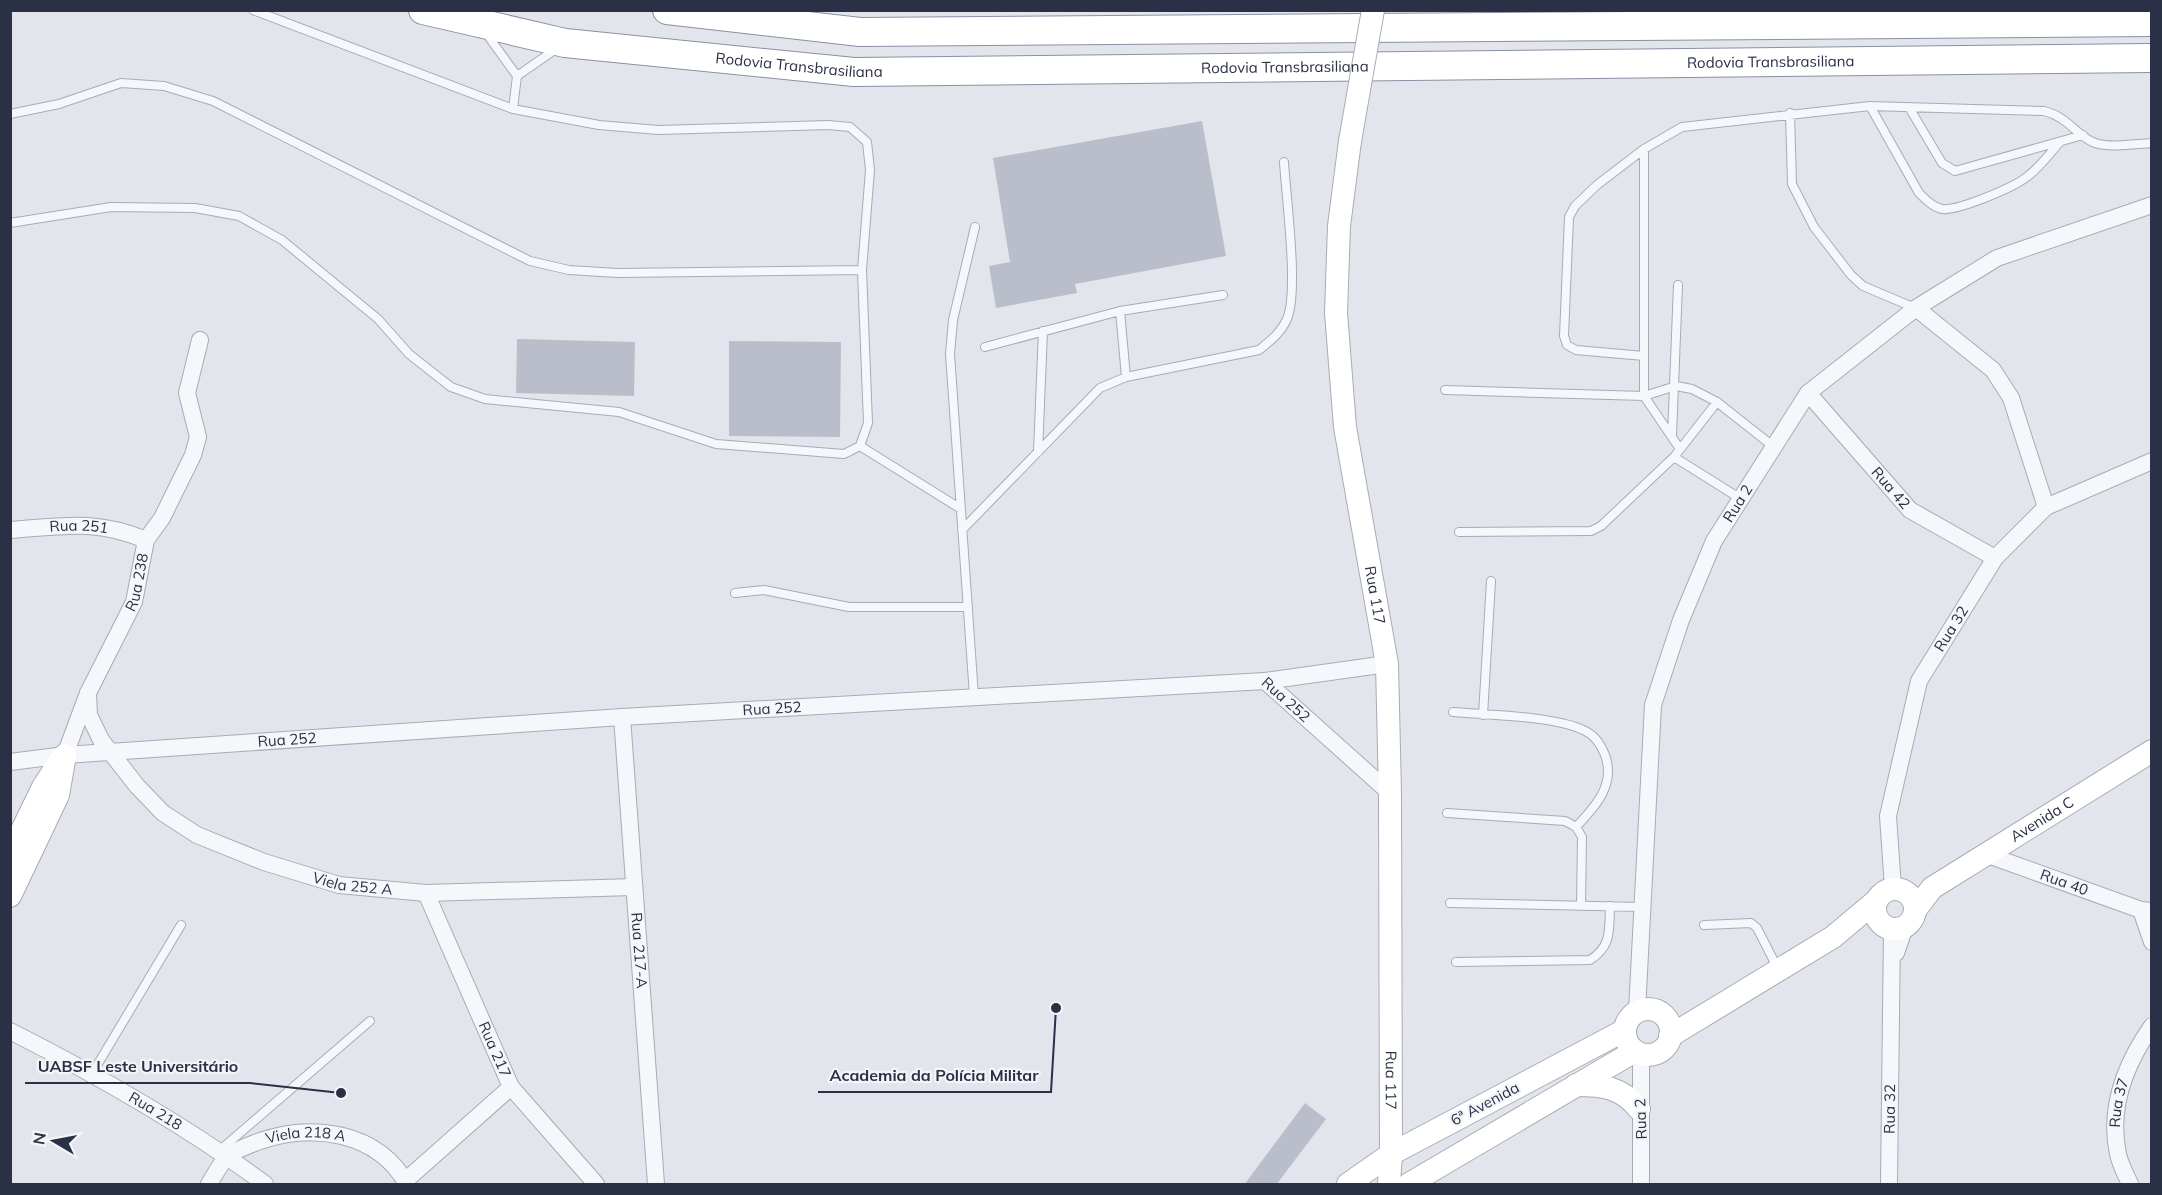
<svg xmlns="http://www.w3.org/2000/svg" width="2162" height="1195" font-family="Mulish,sans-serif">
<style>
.building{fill:#babeca}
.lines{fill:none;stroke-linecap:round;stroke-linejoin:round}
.lane-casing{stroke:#a8abb7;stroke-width:10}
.street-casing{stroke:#a8abb7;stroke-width:18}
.secondary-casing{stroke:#a8abb7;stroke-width:24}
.highway-casing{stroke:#8a90a3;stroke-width:30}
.lane{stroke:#f6f7fa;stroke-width:8}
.street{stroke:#f6f7fa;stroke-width:16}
.secondary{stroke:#fff;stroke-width:22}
.highway{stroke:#fff;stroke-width:28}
.secondary-bridge-casing{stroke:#a8abb7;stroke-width:24;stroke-linecap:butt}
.secondary-bridge{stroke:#fff;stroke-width:22}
.labels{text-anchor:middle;stroke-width:4.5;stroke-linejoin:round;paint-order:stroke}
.street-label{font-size:15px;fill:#2a3045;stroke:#f3f5f9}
.leader{fill:none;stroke:#2a3045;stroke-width:2}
.callout-dot{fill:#2a3045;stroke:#f3f5f9;stroke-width:2}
.callout-label{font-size:16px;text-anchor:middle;font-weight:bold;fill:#2a3045;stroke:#f3f5f9;stroke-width:4.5;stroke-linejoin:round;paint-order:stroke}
</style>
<rect width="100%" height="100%" fill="#e3e5ec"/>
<path class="building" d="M1202,121L1226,256L1075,284L1077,293L996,308L989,266L1010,262L993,158Z
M517,339L635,342L634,396L516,393Z
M729,341L841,342L840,437L729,436Z
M1305,1103L1326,1119L1276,1185H1244Z"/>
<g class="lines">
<g class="lane-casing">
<path id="lane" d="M486,33L517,76L513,109
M517,76L556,49
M1870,106L1919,193C1926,200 1933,207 1942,209C1958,211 2015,187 2028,176C2040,167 2050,153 2060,142
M1910,109L1942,163L1955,171L2083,135
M1790,113L1792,184L1814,227L1851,275L1863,286L1915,308
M10,114L59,104L121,83L164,86L213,101L530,261L569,270L618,273L862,270
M1644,149V396L1680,449
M10,223L111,207L195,208L239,216L282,240L378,319L409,354L451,387L485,399L619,412L716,444L844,454L860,446L868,423L862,270L870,170L867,142L850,127L828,125L658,130L599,125L513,109L253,10
M1120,311L1126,377
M985,347L1120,311L1223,295
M1644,356L1576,350L1567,345L1564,336L1569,217L1575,206L1597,185L1644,149L1682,127L1870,106L2044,111C2069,117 2076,136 2095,143C2111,148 2134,144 2152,143
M1445,390L1644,396L1676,386L1692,389L1717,402L1774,447
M1672,436L1678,285
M860,446L961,509
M1038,452L1043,331
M1674,457L1741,499
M962,530L1100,388L1126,377L1259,350C1270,341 1281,333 1287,319C1299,291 1286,197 1284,162
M1459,532L1591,531L1601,526L1674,457L1717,402
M735,593L764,590L849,607H968
M974,696L950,354L953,320L975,227
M1453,712C1487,715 1551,716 1581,729C1594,734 1600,743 1605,755C1616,785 1595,807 1576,827
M1483,715L1491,581
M1447,813L1565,821L1576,827L1582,837L1581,906
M1450,903L1642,907
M1704,925L1751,923L1757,928L1778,969
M1456,962L1590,960C1612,946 1609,930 1610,906
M93,1072L181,925
M219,1151L370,1021"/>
</g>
<g class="street-casing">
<g id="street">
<path d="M1916,308L1993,370L2011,398L2046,507"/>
<path id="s1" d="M1808,393L1910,510L1995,558"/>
<path id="s2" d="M10,530C63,526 96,519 146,540"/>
<path id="s3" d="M1265,681L1390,793"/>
<path id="s4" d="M88,693L89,715L101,740L137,786L163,813L197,835L264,862L339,885L426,893L634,887"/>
<path id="s5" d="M622,717L656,1184"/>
<path id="s6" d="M65,755L88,693L134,602L146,540L162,518L193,455L198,437L187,393L200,340"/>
<path id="s7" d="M10,762L65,755L622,717L1265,681L1387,664"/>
<path id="s8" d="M1988,855L2141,910L2152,911"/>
<path id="s9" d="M1893,888L1888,816L1919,681L1995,558L2046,507L2152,461"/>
<path id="s10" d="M426,893L511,1087L596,1184"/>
<path d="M2141,910L2152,942"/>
<path d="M1896,953L1905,927"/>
<path id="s11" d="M1637,1011L1653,705L1681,620L1714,541L1808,393L1916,308L1997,258L2152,205"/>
<path id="s12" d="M10,1031C99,1076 185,1125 265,1184"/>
<path d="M1641,1054V1184"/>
<path d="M405,1181L511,1087"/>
<path id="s13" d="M209,1184C214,1176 220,1164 227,1157C234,1150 250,1145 260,1141C312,1123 377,1131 407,1184"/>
<path id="s14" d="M1889,1184L1892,929"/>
<path id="s15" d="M2130,1184C2126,1175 2120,1164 2118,1154C2108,1107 2126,1063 2152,1026"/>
</g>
</g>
<g class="secondary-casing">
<g id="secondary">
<path id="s16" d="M1350,141L1339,226L1336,313L1345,427L1387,664L1390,793L1391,1154L1389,1184"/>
<path d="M10,855L43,787L60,761"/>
<circle cx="1895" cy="909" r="20"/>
<path d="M10,896L58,795L65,755"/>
<path id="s17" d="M1916,909L1932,888L2152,751"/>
<circle cx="1648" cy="1032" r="23"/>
<path d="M1670,1036L1833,937L1876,901"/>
<path d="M1576,1085C1602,1085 1622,1087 1639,1109"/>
<path d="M1348,1184L1391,1154L1625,1030"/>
<path d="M1409,1184L1635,1051"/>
</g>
</g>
<g class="highway-casing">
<g id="highway">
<path id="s18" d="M423,10L565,43L854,72L2152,58"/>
<path d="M667,10L860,32L2152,22"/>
</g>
</g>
<use href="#lane" class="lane"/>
<use href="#street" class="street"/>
<use href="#secondary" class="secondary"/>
<use href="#highway" class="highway"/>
<g class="secondary-bridge-casing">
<path id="secondary-bridge" d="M1350,141L1373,10"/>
</g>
<use href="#secondary-bridge" class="secondary-bridge"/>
</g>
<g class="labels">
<g class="street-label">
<text dy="5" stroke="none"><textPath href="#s18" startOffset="1353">Rodovia Transbrasiliana</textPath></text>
<text dy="5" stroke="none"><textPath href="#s18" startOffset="381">Rodovia Transbrasiliana</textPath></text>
<text dy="5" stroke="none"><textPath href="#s18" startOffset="867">Rodovia Transbrasiliana</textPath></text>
<text dy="5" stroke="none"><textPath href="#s1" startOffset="126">Rua 42</textPath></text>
<text dy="5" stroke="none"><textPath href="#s11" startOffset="526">Rua 2</textPath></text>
<text dy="5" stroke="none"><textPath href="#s2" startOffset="69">Rua 251</textPath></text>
<text dy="5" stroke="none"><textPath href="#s6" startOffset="188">Rua 238</textPath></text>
<text dy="5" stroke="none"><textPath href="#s16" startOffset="458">Rua 117</textPath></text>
<text dy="5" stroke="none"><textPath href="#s9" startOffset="272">Rua 32</textPath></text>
<text dy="5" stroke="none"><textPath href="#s3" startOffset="28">Rua 252</textPath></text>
<text dy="5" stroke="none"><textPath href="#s7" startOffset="764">Rua 252</textPath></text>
<text dy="5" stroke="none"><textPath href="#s7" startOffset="278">Rua 252</textPath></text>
<text dy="5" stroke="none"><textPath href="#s17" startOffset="156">Avenida C</textPath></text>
<text dy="5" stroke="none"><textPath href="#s4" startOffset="350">Viela 252 A</textPath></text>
<text dy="5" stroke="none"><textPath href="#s8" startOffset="81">Rua 40</textPath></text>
<text dy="5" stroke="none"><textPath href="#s5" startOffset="234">Rua 217-A</textPath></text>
<text dy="5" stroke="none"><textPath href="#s10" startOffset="171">Rua 217</textPath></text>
<text dy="5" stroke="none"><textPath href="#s16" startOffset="944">Rua 117</textPath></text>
<text dy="5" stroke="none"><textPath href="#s15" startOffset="84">Rua 37</textPath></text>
<text transform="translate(1485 1104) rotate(-28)" y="5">6ª Avenida</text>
<text dy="5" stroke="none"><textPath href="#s14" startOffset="75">Rua 32</textPath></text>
<text dy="5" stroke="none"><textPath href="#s12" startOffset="166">Rua 218</textPath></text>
<text transform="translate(1641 1119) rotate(-92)" y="5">Rua 2</text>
<text dy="5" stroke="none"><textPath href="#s13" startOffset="116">Viela 218 A</textPath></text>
</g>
</g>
<path class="leader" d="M341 1093L250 1083H25M1056 1008L1051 1092H818"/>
<g class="callout-dot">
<circle cx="341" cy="1093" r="6"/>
<circle cx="1056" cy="1008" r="6"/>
</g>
<g class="callout-label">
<text x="138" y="1072">UABSF Leste Universitário</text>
<text x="934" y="1081">Academia da Polícia Militar</text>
</g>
<rect width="2162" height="1195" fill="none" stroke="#2a3045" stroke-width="24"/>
<g transform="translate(54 1141) rotate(280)" stroke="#f3f5f9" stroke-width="4.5" paint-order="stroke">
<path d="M0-4.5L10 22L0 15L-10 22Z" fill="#2a3045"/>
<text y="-9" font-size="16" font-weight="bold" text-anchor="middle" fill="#2a3045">N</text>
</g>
</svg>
